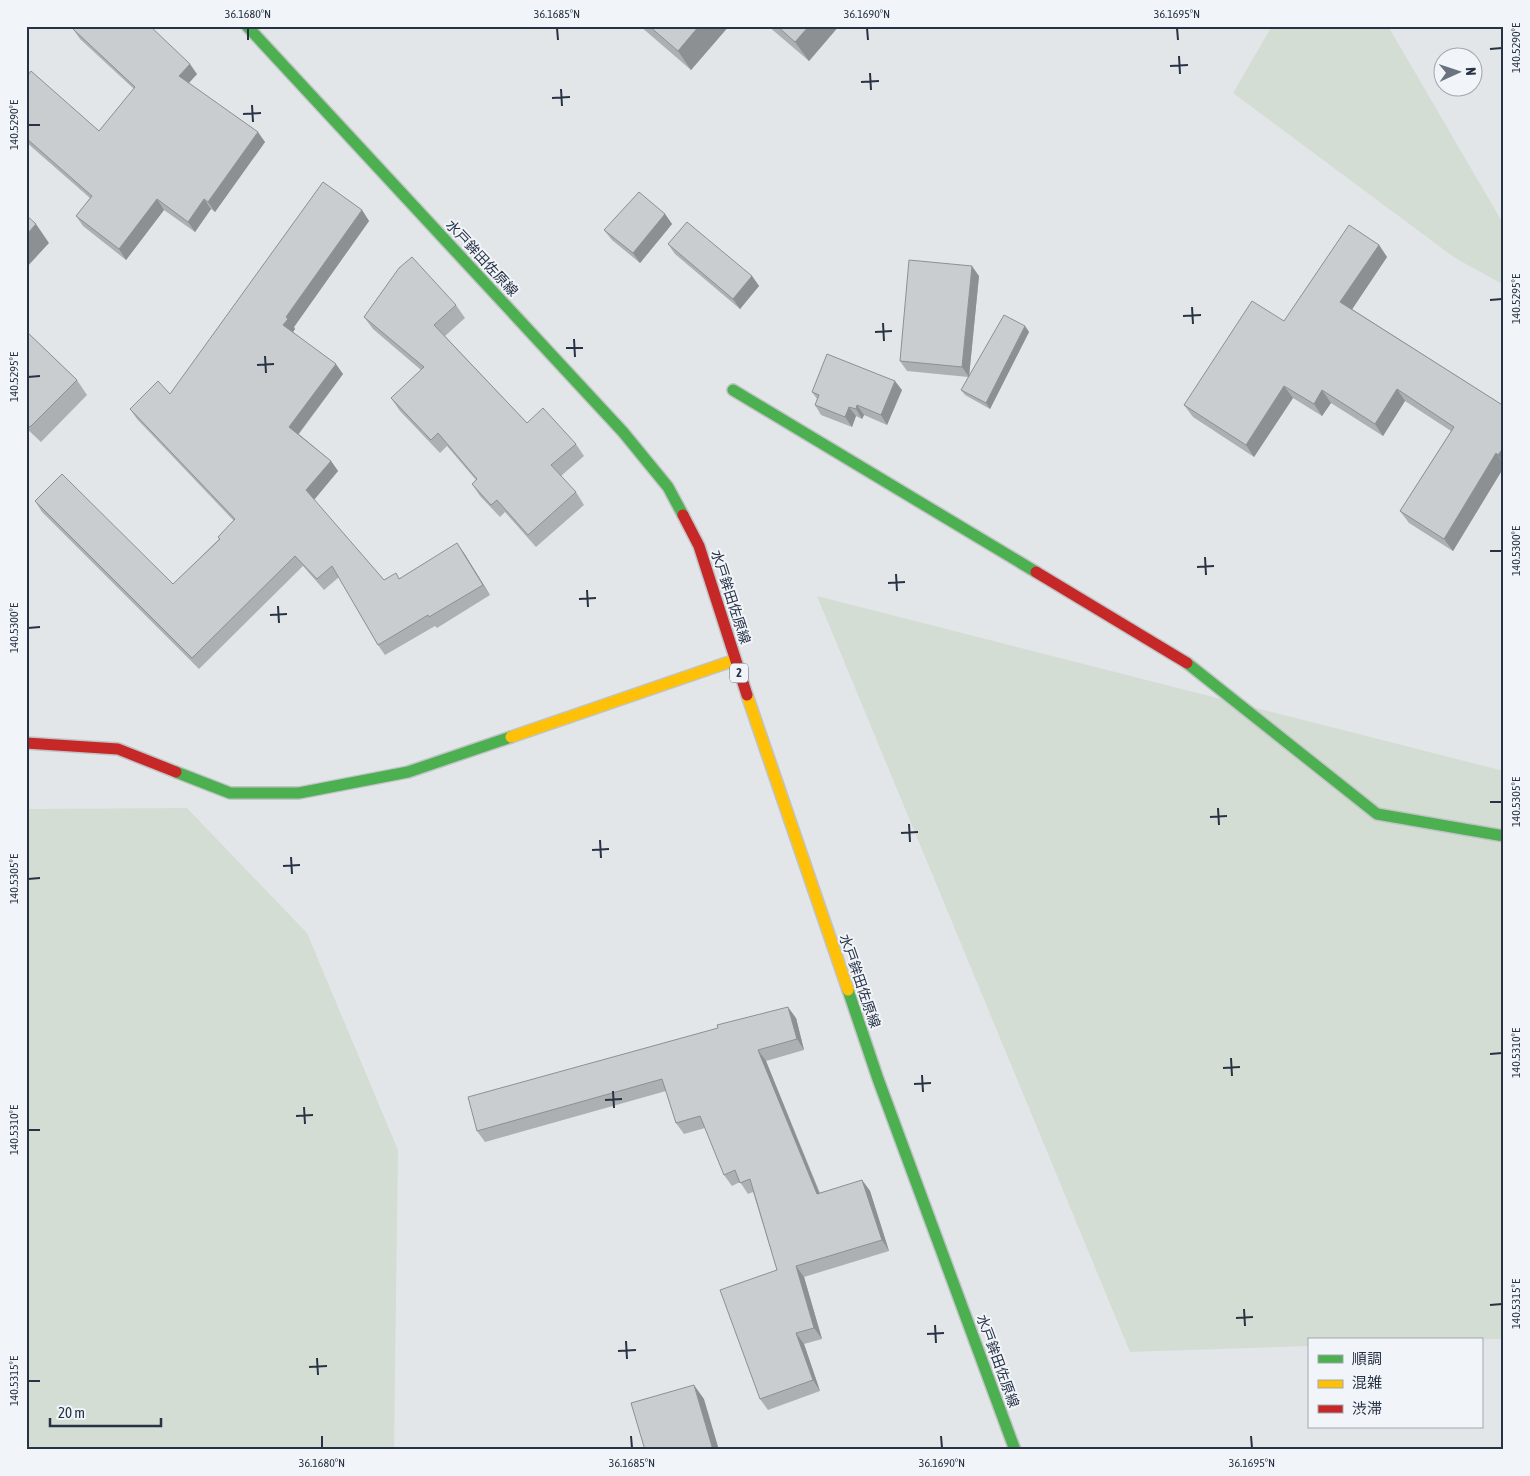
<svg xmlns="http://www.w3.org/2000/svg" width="1530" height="1476" font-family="'Asap Condensed','Noto Sans JP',sans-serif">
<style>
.green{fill:#d4ddd3}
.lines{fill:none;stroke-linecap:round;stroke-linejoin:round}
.fast-casing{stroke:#c1c4c7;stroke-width:14}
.slow-casing{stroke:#c1c4c7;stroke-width:14}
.jam-casing{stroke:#c1c4c7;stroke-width:14}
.fast{stroke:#4caf50;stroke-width:11}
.slow{stroke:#ffc107;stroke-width:11}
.jam{stroke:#c62828;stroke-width:11}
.wall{fill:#adb0b3}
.shaded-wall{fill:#8d9092}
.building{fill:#c9cdd0;stroke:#8d9092}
.ticks{fill:none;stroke:#273345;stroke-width:2}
.labels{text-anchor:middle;stroke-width:4;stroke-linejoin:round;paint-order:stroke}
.shield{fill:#f1f4f8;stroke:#646d7b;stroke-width:1}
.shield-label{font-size:12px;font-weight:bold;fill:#273345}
.street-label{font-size:14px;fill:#273345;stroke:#f1f4f8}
.neatline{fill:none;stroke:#273345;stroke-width:2}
.ticks-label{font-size:12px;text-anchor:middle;fill:#273345}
</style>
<rect width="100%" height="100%" fill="#e3e6e9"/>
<path class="green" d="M1272,26H1388L1504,225V285L1455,258L1233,93Z
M817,596L1504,771V1339L1309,1340V1346L1130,1352Z
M187,808L307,933L398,1150L394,1450H26V809Z"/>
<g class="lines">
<g class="fast-casing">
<path id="fast" d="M247,26L623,432L668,487L683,515
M733,390L1036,572
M1187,663L1377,814L1504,836
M176,772L230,793H299L408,772L511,737
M848,990L878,1079L1015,1450"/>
</g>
<g class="slow-casing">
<path id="slow" d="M747,695L848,990
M511,737L735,660"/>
</g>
<g class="jam-casing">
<path id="jam" d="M683,515L699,546L747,695
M1036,572L1187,663
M26,743L118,749L176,772"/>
</g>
<use href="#fast" class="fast"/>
<use href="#slow" class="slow"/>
<use href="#jam" class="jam"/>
</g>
<path class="wall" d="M640,26H729L691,70Z
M768,26H839L809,61Z
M73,29L197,74L189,83L265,142L215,212L211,209L195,232L164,210L126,260L83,226L76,216L90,198L26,142V78L99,131L134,89L80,39Z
M362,210L369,221L294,327L295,329L293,332L343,374L299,434L331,461L338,471L314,500L384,580L400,578L464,553L490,595L437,628L435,626L385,655L378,645L339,577L324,590L303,566L199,669L42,512L35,501L173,584L219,539L218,537L234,521L137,419L130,409L170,394Z
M665,214L672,224L640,263L612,240L604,230Z
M668,244L752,276L759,286L740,309L675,254Z
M1379,245L1387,257L1352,309L1504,406V467L1453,551L1409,523L1400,511L1451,431L1405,401L1383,436L1331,403L1322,416L1293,398L1254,457L1193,417L1184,405L1284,321Z
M979,276L969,376L1025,326L1029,332L990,409L965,395L961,390L968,377L907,371L900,361Z
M456,305L465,318L445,336L527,423L576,444L584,456L561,476L576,492L584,505L536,547L505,512L500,517L480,496L472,484L476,480L447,446L440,453L400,411L391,398L421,370L373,329L364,317Z
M26,331L77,380L87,395L41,442L26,428Z
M902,390L887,425L864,415L862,419L856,416L852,427L821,415L815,405L817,399L812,392Z
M796,1018L804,1050L766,1061L820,1193L862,1180L870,1191L889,1251L804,1277L822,1339L804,1344L820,1391L768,1410L760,1399L777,1270L753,1192L748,1194L740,1182L732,1186L724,1175L705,1128L684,1134L676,1123L666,1091L485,1142L477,1131Z"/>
<path class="shaded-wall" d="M699,26H729L691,70L678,51Z
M809,26H839L809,61L795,42Z
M190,64L197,74L186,86L179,76Z
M258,132L265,142L215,212L208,202Z
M157,199L164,210L126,260L119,249Z
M204,199L211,209L195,232L188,222Z
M362,210L369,221L294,327L295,329L291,335L283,325L286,317Z
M665,214L672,224L640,263L633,253Z
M36,224L49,243L26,268V235Z
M1379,245L1387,257L1349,314L1340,302Z
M972,266L979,276L969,377L962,367Z
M752,276L759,286L740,309L733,299Z
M1025,326L1029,332L990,409L986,403Z
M336,364L343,374L296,437L289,427Z
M895,381L902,390L887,425L881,415Z
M1284,386L1293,398L1254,457L1246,445Z
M1397,389L1405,401L1383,436L1375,424Z
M1322,390L1331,403L1322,416L1314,404Z
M857,405L864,415L862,419L856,409Z
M849,407L856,416L852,427L845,417Z
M1504,447V463L1498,455Z
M1496,453L1504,464V467L1453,551L1444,539Z
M331,461L338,471L313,501L306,490Z
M457,543L464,553L490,595L483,585Z
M788,1007L796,1018L804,1050L797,1039Z
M758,1050L766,1061L824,1205L817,1194Z
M862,1180L870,1191L889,1251L882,1240Z
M796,1266L804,1277L822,1339L814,1328Z
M796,1333L804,1344L820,1391L813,1380Z
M694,1385L704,1399L719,1450H713Z"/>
<path class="building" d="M75,26H150L190,64L179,76L258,132L208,202L204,199L188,222L157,199L119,249L76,216L92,196L26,138V78L31,71L99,131L135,87L73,29Z
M649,26H699L678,51Z
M777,26H809L795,42Z
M323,182L362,210L286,317L288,319L283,325L336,364L289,427L331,461L306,490L384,580L396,573L399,579L457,543L483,585L429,617L428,615L378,645L332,566L317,579L295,556L192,658L35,501L62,474L173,584L220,539L218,537L235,519L130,409L158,381L170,394Z
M639,192L665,214L633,253L604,230Z
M26,215L36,224L26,235Z
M687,222L752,276L733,299L668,244Z
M1349,225L1379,245L1340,302L1504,406V447L1498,455L1496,453L1444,539L1400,511L1454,427L1397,389L1375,424L1322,390L1314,404L1284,386L1246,445L1184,405L1252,301L1284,321Z
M412,257L456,305L434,325L527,423L543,408L576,444L551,465L576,492L528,535L497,500L491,505L472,484L477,479L438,433L431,440L391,398L424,367L364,317L399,268Z
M909,260L972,266L962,367L900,361Z
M1004,315L1025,326L986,403L961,390Z
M26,331L77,380L30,427L26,423Z
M827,354L895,381L881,415L857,405L856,409L849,407L845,417L815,405L819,395L812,392Z
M788,1007L797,1039L758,1050L817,1194L862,1180L882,1240L796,1266L814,1328L796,1333L813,1380L760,1399L720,1290L777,1270L750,1179L740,1183L735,1170L724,1175L700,1116L676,1123L662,1079L477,1131L468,1097L718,1028L717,1025Z
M694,1385L713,1450H645L631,1403Z"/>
<path class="ticks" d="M248,28V40M557,28L558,40M867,28L868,40M1177,28L1178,40M1490,49L1502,48M1179,56L1180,74M1170,66L1188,65M870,73L871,90M861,82L879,81M561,89L562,106M552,98L570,97M252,105L253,122M243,114L261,113M28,125H40M1490,300L1502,299M1192,307L1193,324M1183,316L1201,315M883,323L884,341M875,332L892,331M574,339L575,357M566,348H583M265,356L266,373M257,365L274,364M28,377L40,376M1490,551H1502M1205,557L1206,575M1197,567L1214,566M896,574L897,591M888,583L905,582M587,590L588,607M579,599L596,598M278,606L279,623M270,615L287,614M28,628L40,627M1490,802H1502M1218,808L1219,825M1210,817L1227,816M909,824L910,842M901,833L918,832M600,840L601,858M592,850L609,849M291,857L292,874M283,866L300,865M28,879L40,878M1490,1054L1502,1053M1231,1058L1232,1076M1223,1068L1240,1067M922,1075L923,1092M914,1084L931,1083M613,1091L614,1108M605,1100L622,1099M304,1107L305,1124M296,1116L313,1115M28,1130H40M1490,1305L1502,1304M1244,1309L1245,1326M1236,1318L1253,1317M935,1325L936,1343M927,1334L944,1333M626,1341L627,1359M618,1351L636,1350M317,1358L318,1375M309,1367L327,1366M28,1381H40M322,1436V1448M631,1436L632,1448M941,1436L942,1448M1251,1436L1252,1448"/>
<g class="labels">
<rect class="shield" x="730" y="663.5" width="18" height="19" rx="4"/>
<g class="shield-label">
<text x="739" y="677">2</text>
</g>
<g class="street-label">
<text transform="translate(482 258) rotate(47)" y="5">水戸鉾田佐原線</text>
<text transform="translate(731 597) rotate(72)" y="5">水戸鉾田佐原線</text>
<text transform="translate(860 981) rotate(71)" y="5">水戸鉾田佐原線</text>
<text transform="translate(998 1361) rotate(70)" y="5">水戸鉾田佐原線</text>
</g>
</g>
<rect width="1530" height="1476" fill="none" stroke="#f1f4f8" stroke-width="55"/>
<rect x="1308" y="1338" width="175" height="90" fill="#f1f4f8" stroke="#a0a7b0"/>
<rect x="1318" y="1355" width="25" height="8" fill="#4caf50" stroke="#a0a7b0"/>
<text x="1352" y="1364" font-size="15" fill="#273345">順調</text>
<rect x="1318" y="1380" width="25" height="8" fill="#ffc107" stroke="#a0a7b0"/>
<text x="1352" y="1388" font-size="15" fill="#273345">混雑</text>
<rect x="1318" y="1405" width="25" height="8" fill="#c62828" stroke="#a0a7b0"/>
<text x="1352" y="1414" font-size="15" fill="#273345">渋滞</text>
<g transform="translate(1458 72) rotate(87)"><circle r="24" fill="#f1f4f8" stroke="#a0a7b0"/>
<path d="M0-4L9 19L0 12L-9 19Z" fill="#69727e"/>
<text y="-8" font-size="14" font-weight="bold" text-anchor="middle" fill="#273345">N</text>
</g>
<path d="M50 1418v8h111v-8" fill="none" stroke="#273345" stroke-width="2.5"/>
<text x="58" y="1418" font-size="15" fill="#273345" stroke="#f1f4f8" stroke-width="4" paint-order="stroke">20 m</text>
<rect x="28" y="28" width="1474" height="1420" class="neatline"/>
<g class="ticks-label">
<text x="248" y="18">36.1680°N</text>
<text x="557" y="18">36.1685°N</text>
<text x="867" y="18">36.1690°N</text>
<text x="1177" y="18">36.1695°N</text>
<text transform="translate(1516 48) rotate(-90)" y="4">140.5290°E</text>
<text transform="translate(14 125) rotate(-90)" y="4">140.5290°E</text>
<text transform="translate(1516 299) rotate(-90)" y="4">140.5295°E</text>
<text transform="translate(14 377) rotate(-90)" y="4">140.5295°E</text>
<text transform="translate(1516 551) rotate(-90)" y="4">140.5300°E</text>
<text transform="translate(14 628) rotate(-90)" y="4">140.5300°E</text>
<text transform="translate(1516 802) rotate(-90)" y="4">140.5305°E</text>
<text transform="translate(14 879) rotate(-90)" y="4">140.5305°E</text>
<text transform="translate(1516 1053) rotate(-90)" y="4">140.5310°E</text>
<text transform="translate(14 1130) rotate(-90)" y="4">140.5310°E</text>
<text transform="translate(1516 1304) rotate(-90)" y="4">140.5315°E</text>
<text transform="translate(14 1381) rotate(-90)" y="4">140.5315°E</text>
<text x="322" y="1467">36.1680°N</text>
<text x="632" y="1467">36.1685°N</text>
<text x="942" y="1467">36.1690°N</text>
<text x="1252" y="1467">36.1695°N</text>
</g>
</svg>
